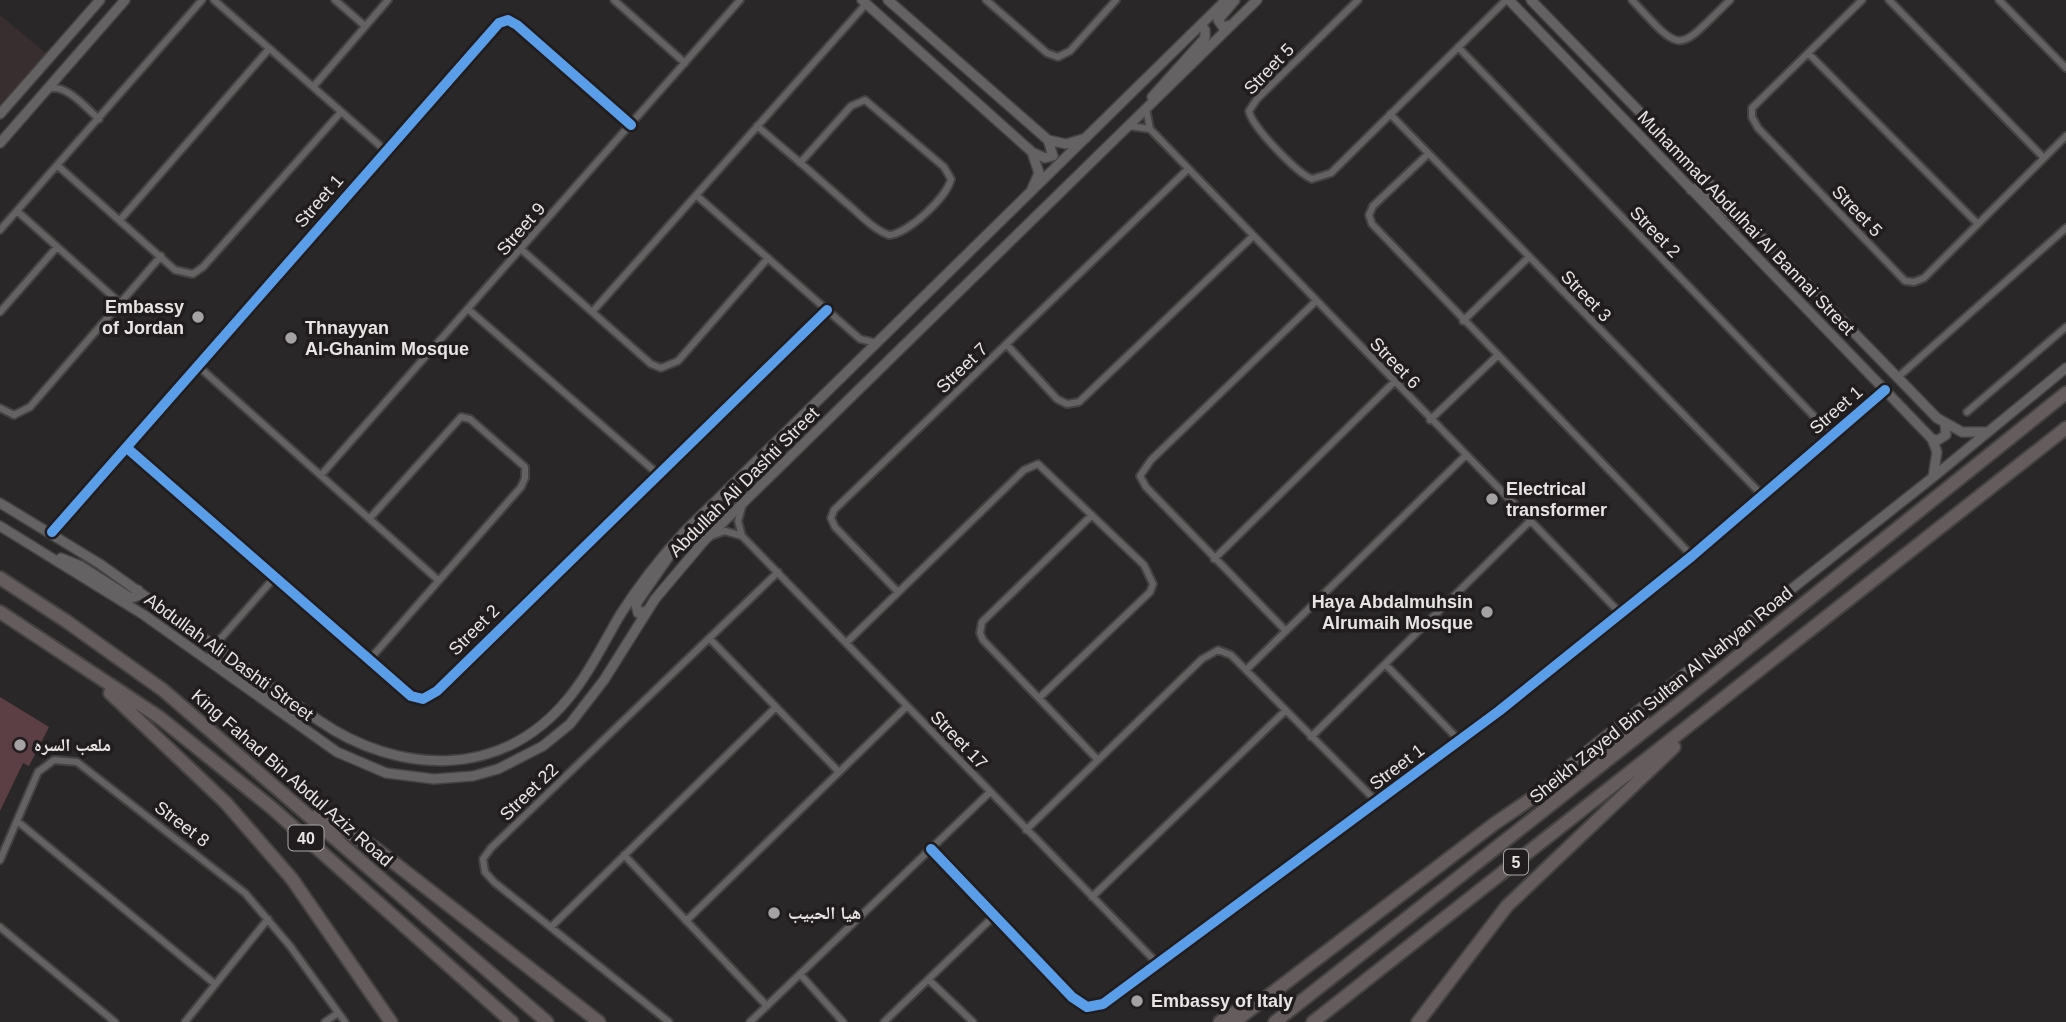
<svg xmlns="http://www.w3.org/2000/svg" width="2066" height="1022" font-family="Helvetica,'Noto Naskh Arabic',sans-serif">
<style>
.built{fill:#382e2f}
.green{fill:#5c3f44}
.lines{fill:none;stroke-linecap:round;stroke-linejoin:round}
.street-casing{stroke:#454242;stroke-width:10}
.secondary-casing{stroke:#454242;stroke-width:12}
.highway-casing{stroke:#454242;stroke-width:16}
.street{stroke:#646262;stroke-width:6}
.secondary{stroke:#646262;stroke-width:9}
.highway{stroke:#645c5d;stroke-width:12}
.cycleway-casing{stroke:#211c1d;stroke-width:15}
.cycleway{stroke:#5a9eea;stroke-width:10}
.poi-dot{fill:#a4a2a2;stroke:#211c1d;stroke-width:2.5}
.labels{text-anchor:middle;stroke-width:7;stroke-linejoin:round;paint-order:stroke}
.shield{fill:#211c1d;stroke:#aca8a8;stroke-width:2}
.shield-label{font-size:16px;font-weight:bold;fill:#e7e4e4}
.street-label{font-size:18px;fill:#e7e4e4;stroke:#211c1d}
.poi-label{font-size:18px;font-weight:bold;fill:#e7e4e4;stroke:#211c1d;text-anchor:start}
</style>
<rect width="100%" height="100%" fill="#292727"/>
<path class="built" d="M0,15L48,55L0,111Z"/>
<path class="green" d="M0,697L49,727L29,766L23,763L0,811Z"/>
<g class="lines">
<g class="street-casing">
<path id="street" d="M214,0L386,151
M335,0L365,26
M614,0L685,63
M986,0L1047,53L1058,57L1070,51L1116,0
M1358,0L1257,99L1249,111C1252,127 1297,173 1312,179L1331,173L1506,0
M1632,0C1684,56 1676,52 1730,0
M1862,0L1752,108V117L1758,128L1905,281L1914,282L1924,278L2066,136
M1889,0L2044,158
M1999,0L2066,68
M1458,47L1833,436
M1808,53L1977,223
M313,87L388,0
M48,89C66,83 86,108 99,119
M1146,108L1150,129L1621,614
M1390,114L1763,496
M757,126C787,151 816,176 845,202C859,213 872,229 889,235C908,234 947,197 951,179L944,167L865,100L851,106L800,163
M1129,126L1150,129
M1428,154L1373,206L1369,215L1372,224L1692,556
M57,165L175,270L193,274L203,267L341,112
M696,195L860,339L877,343
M17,211L120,303
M120,220L269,49
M0,230L202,0
M522,250L651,364L661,368L678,361L768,258
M469,310L658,474
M593,311L866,4
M0,312L57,247
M1463,321L1529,257
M1007,345L1057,399L1067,404L1079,402L1252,237
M198,366L438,580
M1897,378L2066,228
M0,408L14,415L30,407L161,256
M1967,412L2066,327
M1430,420L1497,356
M127,448L411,696L423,699L437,691L827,310
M321,475L740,0
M742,507L738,521L742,536L1156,962
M1092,515L982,622L980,633L983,640L1098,760
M370,518L461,417L470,419L525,467V478L521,487L370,659
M52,532L499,23L508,20L517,25L631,125
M711,536L725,531L742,536
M1214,559L1394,382
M898,592L835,527L831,518L834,510L1188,169
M1286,631L1146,487L1140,476L1151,460L1316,301
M710,639L839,772
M846,643L1024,470L1038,464L1144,565L1153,584L1150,592L1039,698
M215,645L275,577
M1385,664L1460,741
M1246,670L1465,456
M1311,737L1529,522
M17,821L215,984
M1026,830L1202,659L1218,650L1231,655L1378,803
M931,849L1072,997L1087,1007L1103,1004L1499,711L1692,556L1885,390
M624,855L767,1006
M0,860L38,772L54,760L77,762L245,893L290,946L345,1022
M1092,897L1285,711
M686,921L907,706
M0,927L115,1022
M551,927L776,707
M800,974L843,1022
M929,980L973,1022
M185,1022L268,919
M325,1022L338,1013
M669,1022L494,882L485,872L483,859L491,848L778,572
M750,1022L990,792
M884,1022L994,916"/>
</g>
<g class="secondary-casing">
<path id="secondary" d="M862,0L1032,152L1039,173L1032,189
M888,0L1048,140L1066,144L1086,138
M1509,0L1932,439L1937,452L1933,477
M1531,0L1937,418L1962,432H1985
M1230,25L1223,27L1218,20L1235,0
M1152,97L1205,38V30L1201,25
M0,114L100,0
M0,143L125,0
M1034,153L1045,158L1053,156L1048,140
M1691,190L1699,187L1741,225
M1932,439L1938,440L1946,435L1945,424
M0,503L100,564L318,720C398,775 500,780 567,700C588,675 603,644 620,615C639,585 661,557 685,531L1226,0
M0,526L144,615L337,752L386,773L434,779L473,776L498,769L543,746L570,724L604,680L655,599L704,541L1257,0
M61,558L81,566L131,598L138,596V590
M646,611L638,613L636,604L672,552
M209,658L228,667L291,712H297L299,707
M1556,775L1932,478L2066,368"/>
</g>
<g class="highway-casing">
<path id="highway" d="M0,578L66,621L163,690L547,1022
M0,612L159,717L272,808L512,1022
M110,693L226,803L292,879L391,1022
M318,815L375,848L599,1022
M1220,1022L1240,1009
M1234,1022L1494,824L1644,722
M1275,1022L1676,706L2066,393
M1313,1022L2066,428
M1418,1022L1507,906L1674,747"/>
</g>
<use href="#street" class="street"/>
<use href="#secondary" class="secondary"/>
<use href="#highway" class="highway"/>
<g class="cycleway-casing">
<path id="cycleway" d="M127,448L411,696L423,699L437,691L827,310
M52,532L499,23L508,20L517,25L631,125
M931,849L1072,997L1087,1007L1103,1004L1499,711L1692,556L1885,390"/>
</g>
<use href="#cycleway" class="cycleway"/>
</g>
<g class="poi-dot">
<circle cx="198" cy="317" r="7"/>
<circle cx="291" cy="338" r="7"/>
<circle cx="1492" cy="499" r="7"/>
<circle cx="1487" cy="612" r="7"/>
<circle cx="20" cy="745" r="7"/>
<circle cx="774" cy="913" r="7"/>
<circle cx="1137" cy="1001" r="7"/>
</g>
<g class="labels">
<g class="shield">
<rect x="288.5" y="825.5" width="35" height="25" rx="5"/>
<rect x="1504" y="849.5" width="24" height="25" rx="5"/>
</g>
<g class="shield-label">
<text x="306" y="844">40</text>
<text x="1516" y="868">5</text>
</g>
<g class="street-label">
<text transform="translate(1269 69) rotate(-46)" y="6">Street 5</text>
<text transform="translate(319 201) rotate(-49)" y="6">Street 1</text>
<text transform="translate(1857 211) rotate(46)" y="6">Street 5</text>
<text transform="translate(1746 223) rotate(46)" y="6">Muhammad Abdulhai Al Bannai Street</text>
<text transform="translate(521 229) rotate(-49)" y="6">Street 9</text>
<text transform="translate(1655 232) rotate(46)" y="6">Street 2</text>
<text transform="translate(1586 296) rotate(46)" y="6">Street 3</text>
<text transform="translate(1395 363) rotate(46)" y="6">Street 6</text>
<text transform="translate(962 368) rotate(-44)" y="6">Street 7</text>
<text transform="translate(1836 410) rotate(-41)" y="6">Street 1</text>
<text transform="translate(744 482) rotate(-45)" y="6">Abdullah Ali Dashti Street</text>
<text transform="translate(474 630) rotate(-45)" y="6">Street 2</text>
<text transform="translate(229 657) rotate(36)" y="6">Abdullah Ali Dashti Street</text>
<text transform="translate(1661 695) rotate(-39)" y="6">Sheikh Zayed Bin Sultan Al Nahyan Road</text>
<text transform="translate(959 740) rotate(46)" y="6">Street 17</text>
<text transform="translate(1397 767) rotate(-37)" y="6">Street 1</text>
<text transform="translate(292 778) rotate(41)" y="6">King Fahad Bin Abdul Aziz Road</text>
<text transform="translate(529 792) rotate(-44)" y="6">Street 22</text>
<text transform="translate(182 824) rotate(37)" y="6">Street 8</text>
</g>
<g class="poi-label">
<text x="184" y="313" text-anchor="end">Embassy<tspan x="184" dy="21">of Jordan</tspan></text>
<text x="305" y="334">Thnayyan<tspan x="305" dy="21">Al-Ghanim Mosque</tspan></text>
<text x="1506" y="495">Electrical<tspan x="1506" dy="21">transformer</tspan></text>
<text x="1473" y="608" text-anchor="end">Haya Abdalmuhsin<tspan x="1473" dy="21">Alrumaih Mosque</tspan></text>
<text x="34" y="751">ملعب السره</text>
<text x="788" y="919">هيا الحبيب</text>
<text x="1151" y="1007">Embassy of Italy</text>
</g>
</g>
</svg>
